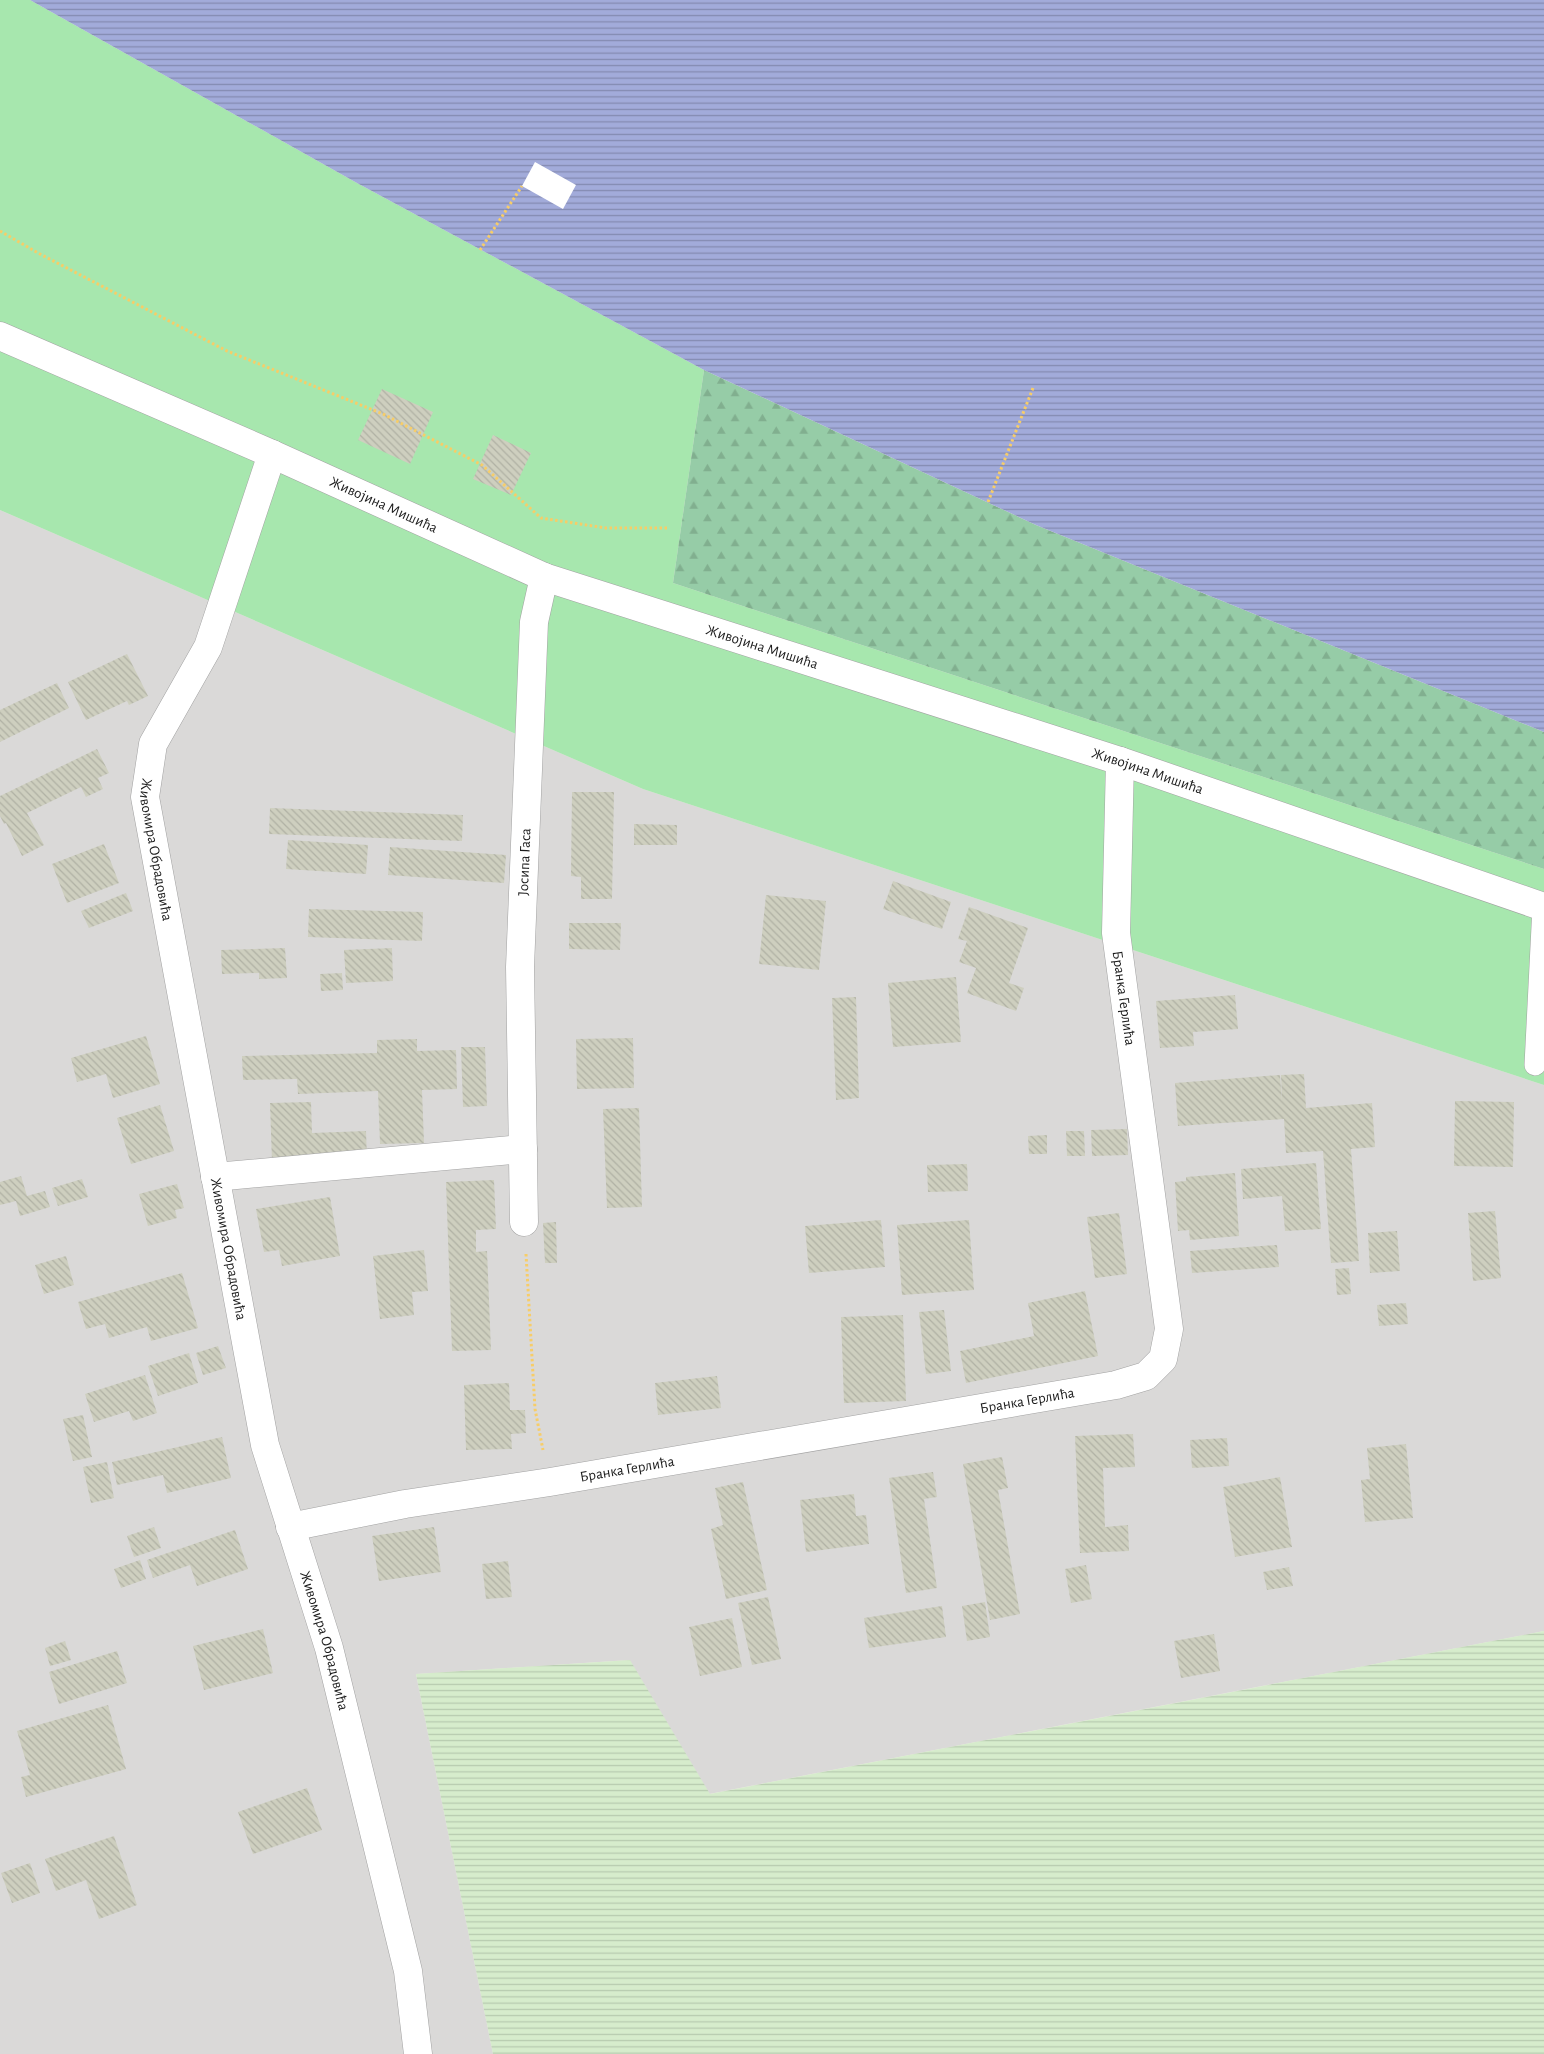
<svg xmlns="http://www.w3.org/2000/svg" width="1544" height="2054" font-family="'Alegreya Sans',sans-serif">
<style>
.residential{fill:#dad9d8}
.farmland{fill:url(#farmland-rules)}
.grass{fill:#a7e7ae}
.forest{fill:url(#forest-firs)}
.water{fill:url(#water-rules)}
.pier{fill:#fff}
.building{fill:url(#building-back-hatch)}
.lines{fill:none;stroke-linecap:round;stroke-linejoin:round}
.lane-casing{stroke:#a2a2a2;stroke-width:22}
.street-casing{stroke:#a2a2a2;stroke-width:29}
.path{stroke:#f7cd68;stroke-width:3;stroke-dasharray:2.5 2.5;stroke-linecap:butt}
.lane{stroke:#fff;stroke-width:21}
.street{stroke:#fff;stroke-width:28}
.labels{text-anchor:middle;stroke-width:4;stroke-linejoin:round;paint-order:stroke}
.street-label{font-size:15px;fill:#1b1b1b;stroke:#fff}
</style>
<defs>
<pattern id="farmland-rules" width="6" height="5" patternUnits="userSpaceOnUse" patternTransform="scale(1.25)"><rect width="6" height="5" fill="#d6eccc"/><path d="M0 2.5h6" fill="none" stroke="#b7caaf"/></pattern>
<pattern id="forest-firs" width="22" height="20" patternUnits="userSpaceOnUse" patternTransform="scale(1.25)"><rect width="22" height="20" fill="#96cca7"/><path d="M5 1l3.5 6h-7zM16 11l3.5 6h-7z" fill="#81af8f"/></pattern>
<pattern id="water-rules" width="6" height="5" patternUnits="userSpaceOnUse" patternTransform="scale(1.25)"><rect width="6" height="5" fill="#a2abda"/><path d="M0 2.5h6" fill="none" stroke="#838ab0"/></pattern>
<pattern id="building-back-hatch" width="6" height="6" patternUnits="userSpaceOnUse" patternTransform="scale(1.25)"><rect width="6" height="6" fill="#cecfbf"/><path d="M-1 5l2 2M0 0l6 6M5-1l2 2" fill="none" stroke="#b0b1a4"/></pattern>
</defs>
<rect width="100%" height="100%" fill="#eaede1"/>
<path class="residential" d="M0,510L643,789L1544,1085V1631L709,1794L629,1660L416,1674L493,2054H0Z"/>
<path class="farmland" d="M1544,1631V2054H493L416,1674L630,1660L710,1794Z"/>
<path class="grass" d="M0,0H30L357,183L704,370L673,583L1544,869V1085L643,789L0,510Z"/>
<path class="forest" d="M704,370L1036,525L1544,732V869L673,583Z"/>
<path class="water" d="M30,0H1544V732L1036,525L704,370L357,183Z"/>
<path class="pier" d="M535,162L576,185L563,209L522,186Z"/>
<path class="building" d="M382,389L433,412L410,464L358,440Z
M493,435L531,453L511,495L473,479Z
M127,654L148,696L129,705L127,701L86,720L68,682Z
M57,683L69,708L0,742V710Z
M97,749L109,773L98,778L103,789L86,797L81,787L27,813L44,845L22,856L6,823L4,824L0,816V796Z
M572,792H614L612,899H581V877L571,876Z
M270,808L463,815L462,841L269,834Z
M634,824L677,825V845H634Z
M288,840L368,845L366,874L286,869Z
M104,844L119,883L67,903L52,864Z
M390,847L506,855L504,883L388,875Z
M893,881L951,902L942,929L883,909Z
M126,893L133,911L89,928L81,911Z
M766,895L826,901L819,970L759,964Z
M969,907L1028,928L1009,983L1024,988L1016,1011L967,993L976,968L959,962L967,941L958,939Z
M309,909L423,912L422,941L308,937Z
M569,923H621L620,950L569,949Z
M285,948L287,978L259,979V973L222,974L221,950Z
M392,948L393,981L346,983L344,950Z
M342,973L343,990L321,991L320,974Z
M956,977L961,1042L893,1047L888,983Z
M1235,995L1238,1029L1193,1032L1194,1046L1160,1048L1156,1001Z
M856,997L859,1098L836,1100L832,998Z
M146,1036L160,1084L113,1098L106,1074L77,1082L71,1058Z
M633,1038L634,1088L577,1089L576,1039Z
M417,1039V1051L456,1050L457,1089L422,1090L424,1143L380,1144L378,1091L298,1094L297,1079L243,1080L242,1056L377,1053V1040Z
M461,1047H485L487,1106L463,1107Z
M1304,1074L1306,1108L1372,1103L1375,1147L1351,1149L1359,1261L1331,1263L1323,1151L1286,1153L1284,1119L1178,1126L1175,1083L1280,1075L1282,1102L1281,1075Z
M1455,1101L1514,1102L1513,1167L1454,1166Z
M311,1102L312,1133L366,1131L367,1159L272,1162L270,1103Z
M160,1105L174,1151L131,1164L117,1118Z
M639,1108L642,1207L607,1208L603,1109Z
M1127,1129L1128,1155L1092,1156L1091,1130Z
M1066,1131H1084L1085,1156H1067Z
M1047,1135V1154H1029L1028,1136Z
M1316,1163L1321,1229L1285,1231L1282,1196L1243,1199L1241,1169Z
M967,1164L968,1191L928,1192L927,1165Z
M1235,1173L1239,1236L1190,1240L1189,1230L1178,1231L1175,1182L1186,1181V1177Z
M21,1176L27,1196L45,1191L50,1207L20,1216L16,1201L0,1205V1182Z
M82,1179L88,1197L58,1206L52,1188Z
M494,1180L496,1229L476,1230V1252L487,1251L491,1350L452,1351L446,1182Z
M177,1184L184,1208L175,1210L177,1218L148,1226L139,1194Z
M330,1197L340,1256L282,1266L279,1250L264,1252L256,1209Z
M1495,1211L1501,1278L1473,1281L1468,1213Z
M1119,1213L1127,1274L1095,1278L1087,1217Z
M881,1220L885,1267L809,1273L805,1226Z
M969,1220L974,1290L902,1295L897,1225Z
M556,1222L557,1263H545L543,1223Z
M1397,1231L1400,1271L1370,1273L1368,1233Z
M1277,1245L1279,1267L1192,1273L1190,1251Z
M424,1250L428,1291L412,1292L414,1315L380,1319L373,1256Z
M66,1256L74,1285L44,1294L35,1265Z
M1349,1268L1351,1294L1337,1295L1335,1269Z
M182,1273L198,1328L151,1341L147,1327L109,1338L105,1324L86,1329L78,1302Z
M1085,1291L1098,1356L966,1383L960,1351L1034,1336L1028,1303Z
M1406,1303L1408,1324L1379,1326L1377,1305Z
M944,1310L951,1371L926,1374L919,1312Z
M903,1315L906,1401L844,1403L841,1317Z
M218,1346L226,1368L203,1375L196,1353Z
M189,1353L198,1383L158,1396L148,1366Z
M145,1375L157,1413L133,1421L129,1411L94,1422L85,1394Z
M717,1376L721,1408L658,1415L655,1383Z
M509,1383L510,1410H525L526,1433L511,1434L512,1449L466,1450L464,1385Z
M83,1415L92,1457L73,1461L63,1419Z
M1133,1434L1135,1467L1103,1468L1105,1527L1128,1525L1129,1551L1080,1553L1075,1436Z
M222,1437L231,1478L167,1493L163,1475L117,1485L112,1462Z
M1227,1438L1229,1466L1192,1468L1190,1440Z
M1406,1444L1413,1518L1365,1522L1361,1480L1370,1479L1367,1448Z
M1002,1457L1008,1488L998,1490L1020,1614L990,1620L963,1464Z
M107,1462L114,1498L91,1503L83,1467Z
M933,1472L937,1497L924,1499L937,1588L906,1593L889,1478Z
M1280,1477L1292,1547L1235,1557L1223,1487Z
M743,1482L767,1590L726,1599L711,1529L723,1525L715,1488Z
M854,1494L856,1516L866,1515L869,1544L806,1552L800,1500Z
M154,1527L161,1548L134,1557L127,1536Z
M434,1527L441,1572L379,1581L372,1536Z
M235,1530L248,1569L197,1586L190,1565L153,1578L147,1560Z
M140,1560L146,1579L121,1588L114,1569Z
M508,1561L512,1597L486,1599L482,1564Z
M1086,1565L1092,1599L1071,1603L1065,1569Z
M1289,1567L1293,1586L1267,1590L1263,1572Z
M768,1597L781,1659L752,1665L738,1603Z
M985,1602L990,1637L967,1641L962,1606Z
M942,1606L946,1637L869,1648L864,1618Z
M732,1618L742,1667L700,1676L689,1627Z
M263,1629L273,1673L204,1690L193,1646Z
M1214,1634L1220,1671L1181,1678L1174,1641Z
M65,1641L71,1660L50,1666L45,1648Z
M117,1651L127,1683L59,1704L49,1672Z
M108,1705L126,1769L26,1797L21,1777L30,1775L17,1731Z
M307,1788L322,1830L253,1854L238,1812Z
M114,1836L137,1905L99,1919L86,1880L56,1891L45,1859Z
M30,1863L40,1893L12,1903L1,1873Z"/>
<g class="lines">
<g class="lane-casing">
<path id="lane" d="M1535,1065L1543,907"/>
</g>
<g class="street-casing">
<g id="street">
<path id="s1" d="M0,336L272,454L544,577L1120,761L1544,907"/>
<path id="s2" d="M272,454L208,647L153,744L145,797L265,1445L329,1648L408,1971L418,2054"/>
<path d="M215,1177L523,1149"/>
<path id="s3" d="M524,1222L520,967L534,622L544,577"/>
<path id="s4" d="M290,1527L405,1504L550,1482L1116,1385L1146,1376L1163,1359L1169,1329L1116,933L1120,761"/>
</g>
</g>
<path class="path" d="M0,231L38,253L227,351L383,414L482,465L541,518L606,528H669
M480,250L522,186
M988,502L1033,388
M526,1254L535,1409L543,1450"/>
<use href="#lane" class="lane"/>
<use href="#street" class="street"/>
</g>
<g class="labels">
<g class="street-label">
<text dy="5" stroke="none"><textPath href="#s1" startOffset="419">Живојина Мишића</textPath></text>
<text dy="5" stroke="none"><textPath href="#s1" startOffset="824">Живојина Мишића</textPath></text>
<text dy="5" stroke="none"><textPath href="#s1" startOffset="1229">Живојина Мишића</textPath></text>
<text dy="5" stroke="none"><textPath href="#s2" startOffset="422">Живомира Обрадовића</textPath></text>
<text dy="5" stroke="none"><textPath href="#s3" startOffset="360">Јосипа Гаса</textPath></text>
<text transform="translate(1124 998) rotate(82)" y="5">Бранка Герлића</text>
<text dy="5" stroke="none"><textPath href="#s2" startOffset="828">Живомира Обрадовића</textPath></text>
<text dy="5" stroke="none"><textPath href="#s4" startOffset="748">Бранка Герлића</textPath></text>
<text dy="5" stroke="none"><textPath href="#s4" startOffset="342">Бранка Герлића</textPath></text>
<text dy="5" stroke="none"><textPath href="#s2" startOffset="1232">Живомира Обрадовића</textPath></text>
</g>
</g>
</svg>
